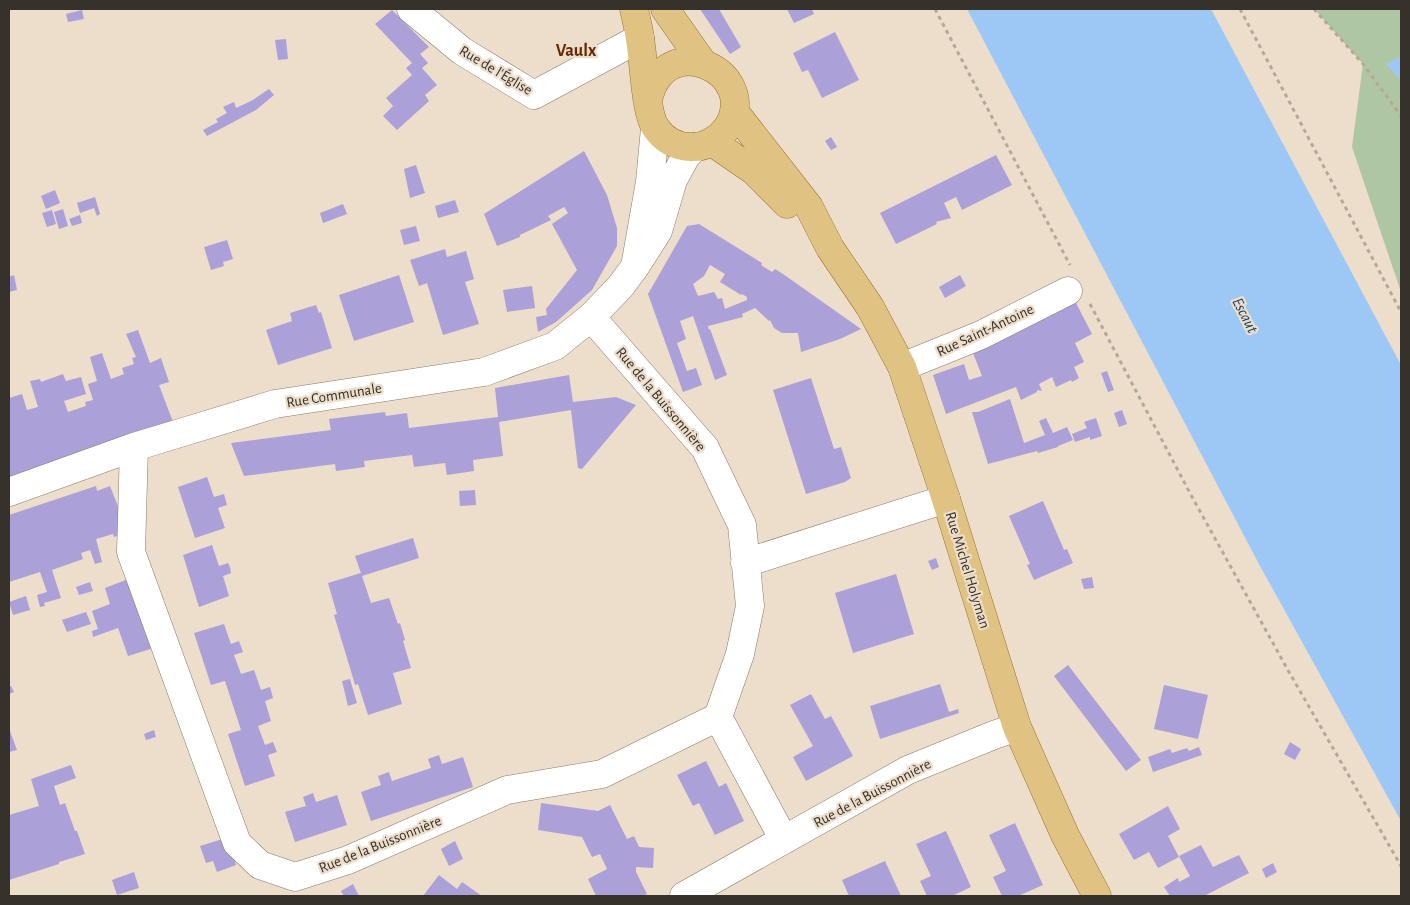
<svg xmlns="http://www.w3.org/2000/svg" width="1410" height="905" font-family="'Alegreya Sans',sans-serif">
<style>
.green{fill:#aec6a1}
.water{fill:#9dc7f5}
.building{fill:#aba0d7;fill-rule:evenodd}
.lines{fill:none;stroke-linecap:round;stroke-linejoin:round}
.minor-casing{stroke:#887b6a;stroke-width:29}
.major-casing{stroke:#98752f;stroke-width:29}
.path{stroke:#b4a899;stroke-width:3;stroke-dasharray:4 4;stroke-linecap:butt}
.minor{stroke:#fff;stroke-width:28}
.major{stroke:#e0c283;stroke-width:28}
.labels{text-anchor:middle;stroke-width:4.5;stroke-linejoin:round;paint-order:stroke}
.street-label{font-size:15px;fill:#36312a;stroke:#ecdecb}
.water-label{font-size:16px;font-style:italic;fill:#0f3c66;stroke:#ecdecb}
.quarter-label{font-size:18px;font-weight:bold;fill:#672904;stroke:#ecdecb}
</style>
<rect width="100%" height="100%" fill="#ecdecb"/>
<path class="green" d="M1318,9H1401V292L1352,147L1363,64L1317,12Z"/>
<path class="water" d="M967,9H1211L1401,365V821L1260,566Z
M1401,56V81L1386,64Z"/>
<path class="building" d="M700,9H719L741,47L730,54Z
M787,9H812L814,14L794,23Z
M82,10L84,19L68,22L66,14Z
M392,10L429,47L420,54L428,63L422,68L437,85L425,95L429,101L397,130L383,116L393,106L386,98L412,75L406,68L412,63L375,24Z
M835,32L859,80L822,98L808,70L802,72L793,53Z
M286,39L288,59L278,60L275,40Z
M269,89L274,95L256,110L207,136L203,130L218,122L216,119L227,113L223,107L234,102L236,108L251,101Z
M831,137L837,147L831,150L825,141Z
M584,151L607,195L617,228V246L592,290L556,322L538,332L536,317L547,315L546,309L577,270L552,224L568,213L564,207L548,216L551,220L520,235V237L497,246L484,214Z
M996,155L1012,185L962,210L956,197L944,203L951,218L936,222L937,224L896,244L880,213Z
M416,165L425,193L410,198L404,169Z
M55,190L60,203L46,209L41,196Z
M95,197L100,214L97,216L94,208L80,213L77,203Z
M455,200L459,212L438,218L435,206Z
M343,204L347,214L323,223L320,213Z
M63,209L68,226L59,229L54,212Z
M52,210L56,224L47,227L42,213Z
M80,215L82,223L72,226L69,219Z
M699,224L762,263L761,265L772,272L775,269L783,274L861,329L840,339L801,352L798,333H782L774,328L770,320L769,321L755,308L742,314L743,317L708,326L709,330L710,329L727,375L715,380L693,316L680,321L686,339L677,343L687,371L696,368L702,385L683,392L648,294L687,226ZM710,265L725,274L720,282L741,295L742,294L747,297V300L725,309L722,298L718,299L714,292L698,296L693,284L704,276Z
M416,226L420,241L404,245L400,230Z
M227,240L233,259L223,262L224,266L211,270L204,247Z
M445,249L447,257L466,251L474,279L465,282L479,324L443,335L427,283L419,286L410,260Z
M14,275L17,290L9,292V277Z
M399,275L414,322L354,341L339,295Z
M960,275L966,286L945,298L939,287Z
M532,286L535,308L507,312L503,290Z
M1075,301L1092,334L1075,343L1084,362L1074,367L1079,378L1072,382L1071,380L1056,387L1052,377L1039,384L1042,391L1037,390V392L1021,400L1016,387L946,414L933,375L964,364L969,380L982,376L973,353Z
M316,305L319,313L321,312L332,348L278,365L266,330L292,321L290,313Z
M138,330L150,363L161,358L169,382L159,385L173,422L61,461L9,477V398L22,394L27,410L38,407L30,381L40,379L41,382L63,374L66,381L81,377L86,394L64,401L68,412L86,406L85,402L93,400L88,384L97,381L90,357L102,353L111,379L124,374L122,368L134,364L132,358L136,357L126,334Z
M1107,371L1114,390L1108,392L1101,373Z
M569,375L573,402L616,397L636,405L582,469L578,468L571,410L499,422L503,456L473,460L474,471L447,475L445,463L414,467L412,455L364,461L365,467L336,471L335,464L244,476L231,443L331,430L329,419L385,412L386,416L407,413L409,428L498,417L495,388Z
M811,378L834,449L841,447L851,478L845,482L806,494L773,390Z
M1010,399L1024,443L1045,435L1039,421L1046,418L1053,433L1067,427L1073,440L1058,446V447L1038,453L1037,451L988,464L972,412H978Z
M1122,410L1127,424L1119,427L1114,413Z
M1096,418L1102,436L1090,440V437L1075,442L1072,434L1087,428L1084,422Z
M207,477L214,497L224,494L227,505L218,508L225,528L195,538L178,487Z
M96,486L97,491L110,486L128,532L114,537L113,534L96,539L102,562L95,564L90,550L81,553L83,559L52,570L61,598L44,603L45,606L40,607L37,595L47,592L40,572L9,582V515Z
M475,490L476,505L460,506L459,491Z
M1043,501L1064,550L1067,549L1073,563L1034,580L1027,565L1030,564L1009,516Z
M413,538L419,558L362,576L371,603L389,598L398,624L400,623L405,640L403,641L411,668L393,673L402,704L368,715L358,684L355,685L353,678L334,615L337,614L328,583L361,573L355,556Z
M212,545L219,566L228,563L230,567L231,573L223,576L229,596L199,607L183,555Z
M936,558L939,567L932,570L928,561Z
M896,574L914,634L853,653L835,593Z
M1092,577L1094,588L1084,589L1081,579Z
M131,578L157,647L128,656L118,628L93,637L92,631L98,629L92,611L110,604L105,588Z
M90,582L93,591L79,595L76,587Z
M26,596L30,610L13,615L9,602Z
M86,612L91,624L67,632L62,620Z
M224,624L231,644L239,641L243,652L234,655L241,674L254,670L261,690L270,687L273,698L265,701L271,721L258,726L265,745L273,742L277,752L268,755L275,776L245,786L228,734L241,730L225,681L211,685L194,633Z
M1068,665L1141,760L1126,771L1054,676Z
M350,679L357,703L348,706L342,681Z
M940,684L949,712L958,709L959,713L880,739L870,706Z
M1164,685L1208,695L1198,739L1154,729Z
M9,686H11L14,692L9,694Z
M811,694L825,719L831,716L853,756L806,781L793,757L813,746L790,705Z
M154,730L156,737L146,740L144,734Z
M9,731H10L17,750L9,752Z
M1290,742L1301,749L1295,760L1284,754Z
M1199,747L1202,755L1153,772L1148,757L1170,749L1172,753L1187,748L1189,751Z
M439,755L442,764L463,757L473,787L371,821L361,792L381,785L378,776L389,772L392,781L431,768L428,759Z
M706,761L719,787L726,783L744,821L715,835L699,803L693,806L677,775Z
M71,765L76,778L54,786L60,805L65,803L75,831H77L85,854L59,862V864L9,880V815L39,806L31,779Z
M313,793L316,802L337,795L347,825L295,842L285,812L306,806L303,797Z
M541,803L598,811L610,805L627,839L634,836L639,847L654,848L653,868L636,867V872L647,894L642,896H596L588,879L607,869L600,854L592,857L582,837L538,830Z
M1168,806L1180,829L1168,836L1179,857L1158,868L1149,852L1134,860L1119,834Z
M1015,823L1043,885L1018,896H1002L993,877L1006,871L989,835Z
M946,831L971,887L952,896H927L920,881L931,876L916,844Z
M226,838L236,865L217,872L213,861L206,863L200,846Z
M455,841L463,859L449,866L441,849Z
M1201,845L1213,867L1239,855L1249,873L1204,896H1170L1164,887L1178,878L1179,882L1190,876L1179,856Z
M885,861L901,896H849L842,880Z
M1273,863L1277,872L1266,878L1262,869Z
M134,872L139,888L117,895L112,880Z
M439,875L457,889L462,882L482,896H423Z
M353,884L359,896H344L341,891Z"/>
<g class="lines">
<g class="minor-casing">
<path id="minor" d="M411,9L462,51L534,95L640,38
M655,128L650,182L635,267L658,231L673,180L686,156L695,147
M902,367L981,335L1068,291
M134,447L131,552L237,843L260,865L295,877L348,860L507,790L602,774L718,717L740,654L750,606L742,525L705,448L591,317
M9,492L134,447L275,404L484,372L555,346L591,317L620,287L635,267
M745,563L946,499
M718,717L784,840
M684,896L908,770L994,735L1017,727"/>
</g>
<g class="major-casing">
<path id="major" d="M634,9C636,19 639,29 640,39C644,60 645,113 656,128C664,140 677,147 691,147C705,148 719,139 727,128C763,74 665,25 648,100
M665,9L703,63
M734,111L809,207L830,248L870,307L902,367L946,499L1017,727L1065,835L1097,896
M712,142L754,171L787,204"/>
</g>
<path class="path" d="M935,9L1070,265
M1240,9L1401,312
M1314,9L1363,64L1401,116
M1090,304L1191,495L1289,672L1401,866"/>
<use href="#minor" class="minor"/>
<use href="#major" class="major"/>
</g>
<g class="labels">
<g class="street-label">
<text transform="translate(496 70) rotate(31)" y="5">Rue de l'Église</text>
<text transform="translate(985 330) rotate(-25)" y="5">Rue Saint-Antoine</text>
<text transform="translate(334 395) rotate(-9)" y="5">Rue Communale</text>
<text transform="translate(661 399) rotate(50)" y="5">Rue de la Buissonnière</text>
<text transform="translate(968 570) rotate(73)" y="5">Rue Michel Holyman</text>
<text transform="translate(872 793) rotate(-28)" y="5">Rue de la Buissonnière</text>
<text transform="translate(380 844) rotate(-22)" y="5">Rue de la Buissonnière</text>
</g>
<g class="water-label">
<text transform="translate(1246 315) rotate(63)" y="6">Escaut</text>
</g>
<g class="quarter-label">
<text x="576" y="56">Vaulx</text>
</g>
</g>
<rect width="1410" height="905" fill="none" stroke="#36312a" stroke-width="20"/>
</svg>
